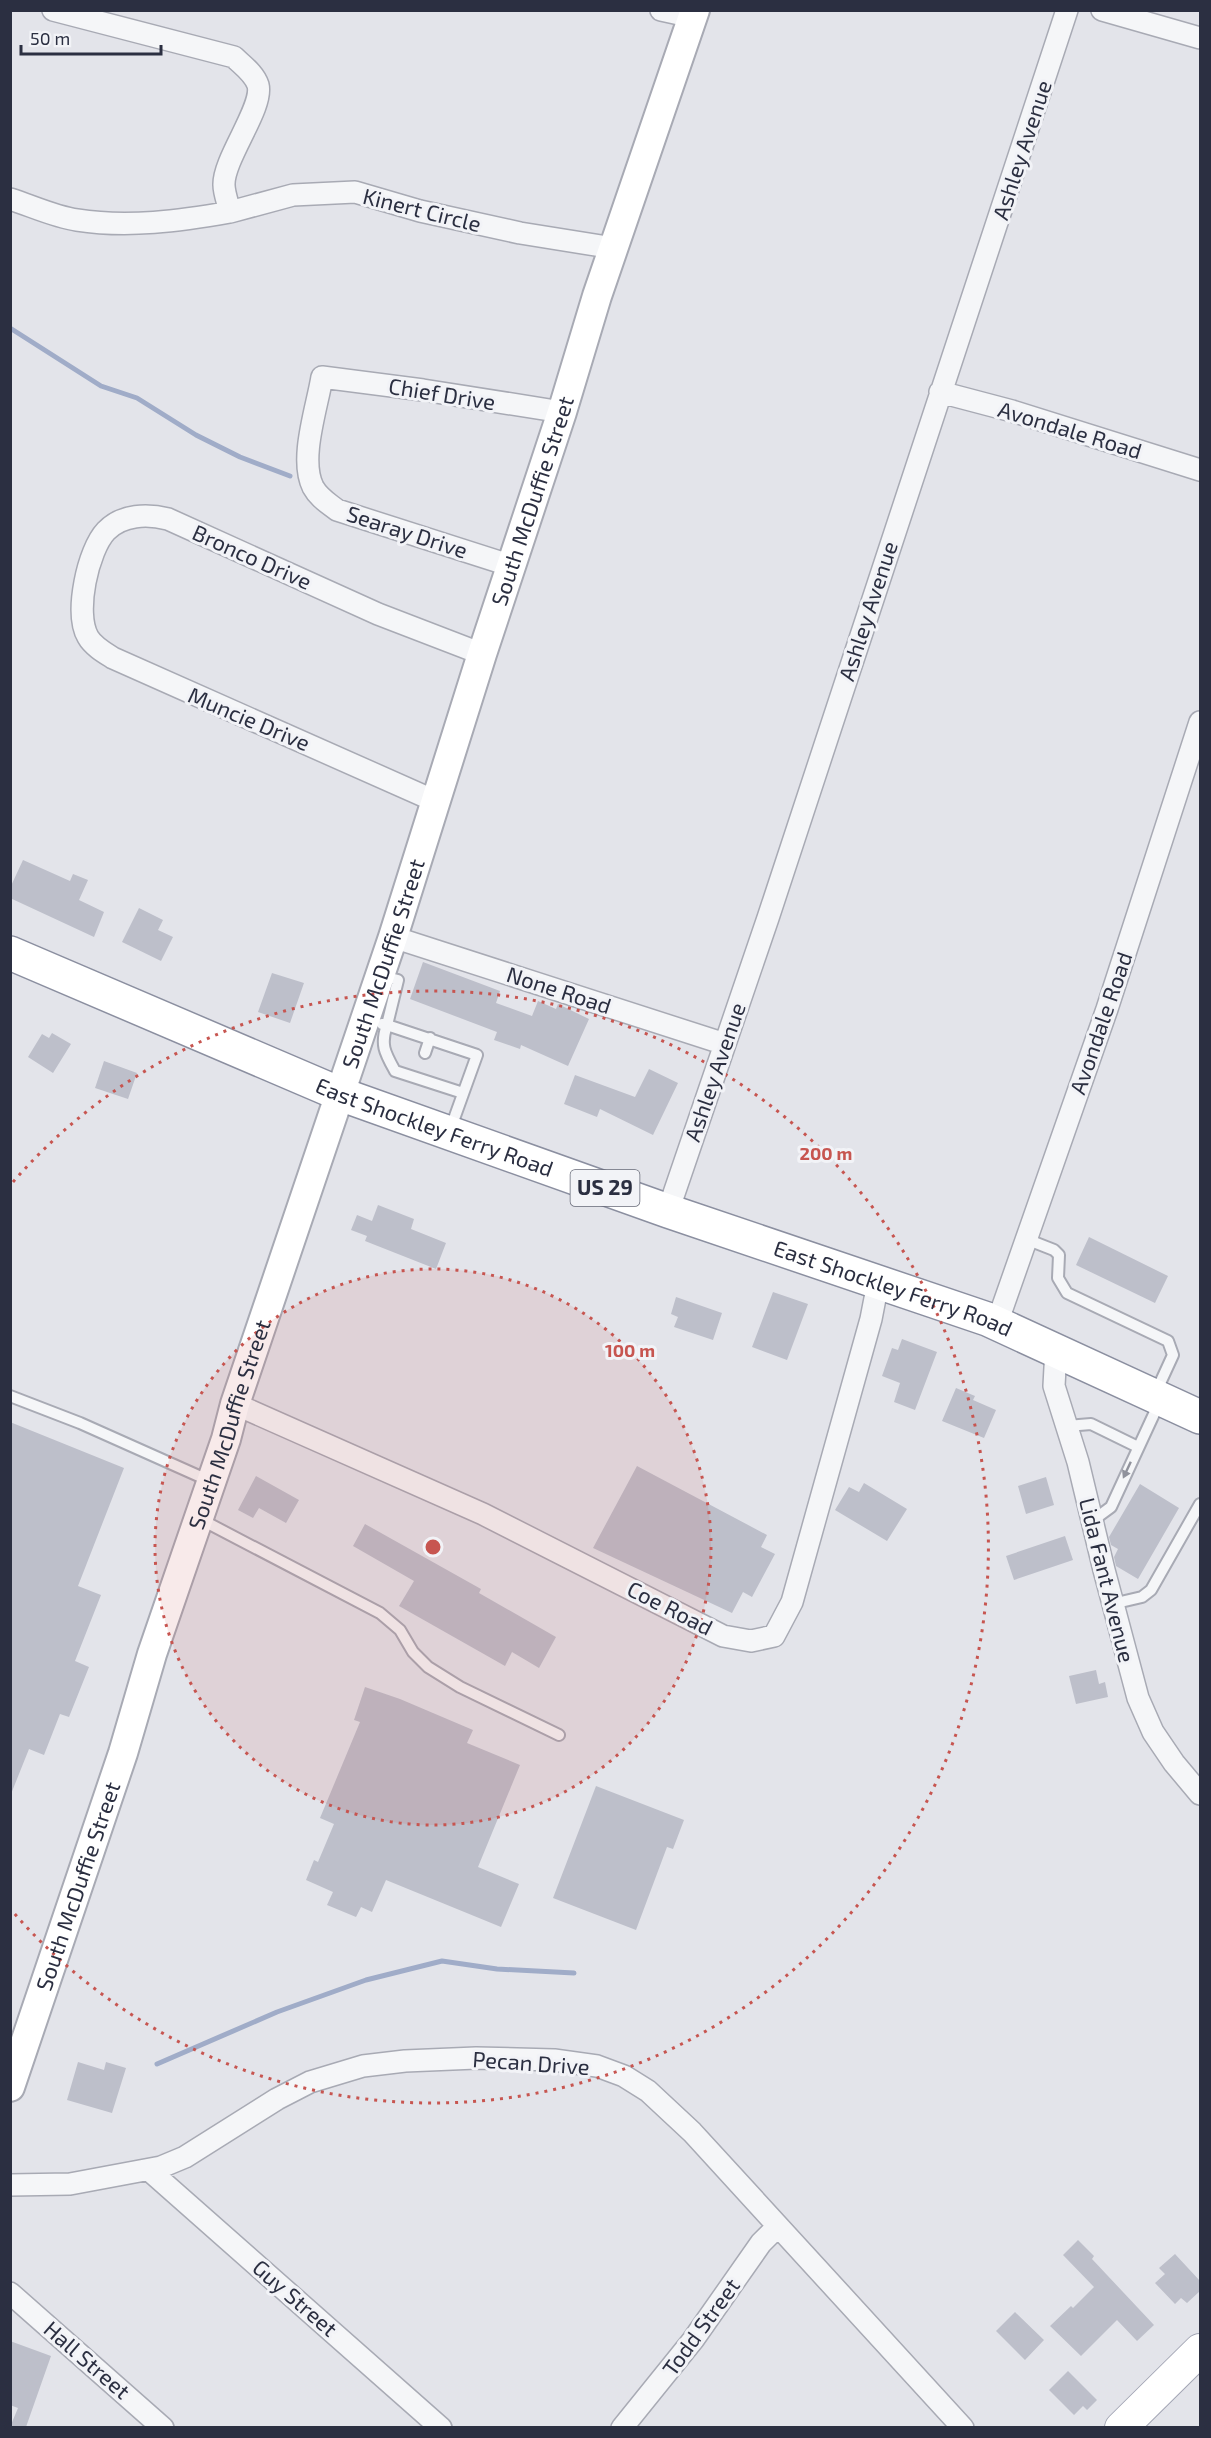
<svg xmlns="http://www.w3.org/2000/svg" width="1211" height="2438" font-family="'Exo 2',sans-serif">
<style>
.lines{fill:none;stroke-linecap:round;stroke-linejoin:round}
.stream{stroke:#a0acc8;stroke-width:5}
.building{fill:#bdbfca}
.lane-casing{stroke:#a8aab4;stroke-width:14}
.street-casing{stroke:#a8aab4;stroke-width:24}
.secondary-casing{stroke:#a8aab4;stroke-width:32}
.primary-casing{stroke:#a3a6b5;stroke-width:34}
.highway-casing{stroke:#8b8fa0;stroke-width:36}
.lane{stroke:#f5f6f8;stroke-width:10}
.street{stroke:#f5f6f8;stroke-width:21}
.secondary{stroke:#fff;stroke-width:28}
.primary{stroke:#fff;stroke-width:32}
.highway{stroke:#fff;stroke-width:33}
.oneway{fill:#90929c}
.ring{fill:none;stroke:#c75550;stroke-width:3;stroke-dasharray:3 6}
.labels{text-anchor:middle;stroke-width:6;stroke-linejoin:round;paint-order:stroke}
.shield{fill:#f2f3f7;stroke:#676a78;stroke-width:1.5}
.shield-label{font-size:21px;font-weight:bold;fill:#2b2f41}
.street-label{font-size:22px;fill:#2b2f41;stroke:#f2f3f7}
.centre{fill:#c75550;stroke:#f2f3f7;stroke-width:3}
.ring-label{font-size:18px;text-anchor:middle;font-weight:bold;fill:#c75550;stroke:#f2f3f7;stroke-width:6;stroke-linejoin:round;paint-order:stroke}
</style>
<rect width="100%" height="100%" fill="#e3e4ea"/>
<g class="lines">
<path class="stream" d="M10,328L101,386L137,398L196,435L240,457L290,476
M157,2064L277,2012L366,1980L442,1961L497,1969L574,1973"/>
</g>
<path class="building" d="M23,860L70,881L73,874L88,880L79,900L104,912L94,937L10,898V888Z
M139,908L163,920L158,930L173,937L161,961L122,942Z
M423,962L500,991L496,1003L532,1016L538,1001L556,1009L558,1004L589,1019L568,1066L521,1045L520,1049L494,1040L497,1032L410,999Z
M272,973L304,983L290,1023L258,1012Z
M52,1033L71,1044L53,1073L28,1057L42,1034L49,1038Z
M104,1061L137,1073L128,1099L95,1088Z
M649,1069L678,1083L653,1135L600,1109L597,1117L564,1104L575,1075L635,1097Z
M378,1205L414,1219L411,1229L446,1243L436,1269L365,1241L367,1236L351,1230L357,1215L372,1221Z
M1089,1237L1168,1276L1155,1303L1076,1265Z
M773,1292L808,1304L787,1360L752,1347Z
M676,1297L722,1313L713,1340L674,1327L678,1317L671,1314Z
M902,1339L937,1352L915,1410L894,1402L900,1383L882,1376L892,1348L898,1350Z
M956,1388L975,1396L973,1400L996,1410L984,1438L942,1421Z
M10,1422L124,1468L78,1586L101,1595L75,1661L89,1667L69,1717L60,1714L44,1755L29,1749L11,1794Z
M637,1466L767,1535L761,1547L775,1554L752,1597L743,1592L732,1613L593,1548Z
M256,1476L299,1500L286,1523L259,1508L253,1518L238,1510Z
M1046,1477L1054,1505L1026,1514L1018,1486Z
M864,1483L907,1509L887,1541L835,1510L849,1487L859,1492Z
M1140,1484L1179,1508L1138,1579L1116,1566L1114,1557L1118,1549L1111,1545L1109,1537Z
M365,1524L481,1589L479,1593L556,1637L539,1668L512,1652L505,1666L399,1606L414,1581L353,1546Z
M1065,1536L1073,1560L1014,1580L1006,1556Z
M1096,1670L1099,1684L1105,1682L1108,1697L1076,1704L1069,1676Z
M365,1687L400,1699L473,1730L467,1743L520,1765L478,1867L519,1884L501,1927L386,1880L372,1912L361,1907L356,1917L327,1905L333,1892L306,1880L314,1860L318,1862L334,1824L320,1818L360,1722L354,1720Z
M596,1786L684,1820L673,1849L667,1847L636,1930L553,1898Z
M78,2062L104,2070L106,2062L126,2068L112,2113L67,2100Z
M1078,2240L1094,2256L1092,2259L1154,2325L1137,2341L1117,2320L1081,2356L1050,2326L1071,2306L1073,2308L1094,2287L1063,2255Z
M1175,2254L1200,2281V2291L1187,2303L1181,2298L1175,2304L1155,2283L1165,2274L1159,2268Z
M1015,2312L1044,2340L1025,2360L996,2331Z
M10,2341L51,2356L26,2427H10L18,2408L10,2405Z
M1068,2371L1097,2400L1087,2410L1083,2406L1074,2415L1049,2390Z"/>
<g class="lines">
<g class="lane-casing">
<path id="lane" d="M382,1024L387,1025L398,980L382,976
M425,1053L430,1038
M450,1130L477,1055L387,1025C380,1045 385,1053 395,1071L463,1093
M1026,1239L1054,1250L1059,1255L1058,1278L1067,1293L1168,1341L1173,1355L1156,1392
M10,1396L80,1423L210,1481
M1067,1426L1091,1424L1138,1447
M198,1518L380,1613L400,1630L413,1652L428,1667L460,1687L559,1735
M1092,1521L1111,1507L1160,1401
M1112,1604L1142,1597L1151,1590L1200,1504"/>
</g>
<g class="street-casing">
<path id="street" d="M661,10L693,17
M1102,10L1200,38
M10,199C32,206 55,217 77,220C128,228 180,221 230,212C228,203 224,193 224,185C223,159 264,107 258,85C254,73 242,65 234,57L53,10
M230,212L293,195L355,192L420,211L520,233L614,248
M940,392L1012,411L1200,470
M512,566L337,510C328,503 319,498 313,487C299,459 317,408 322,377L423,390L562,412
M435,801L113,658C105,653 93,646 88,637C74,613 88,550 106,531C122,514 148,514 168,519L378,614L482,654
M393,937L725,1044
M668,1211L768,918L1067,10
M997,1323L1107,1009L1200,722
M1056,1349L1054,1386L1078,1462L1104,1570L1138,1698L1153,1732L1174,1763L1200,1794
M235,1404L483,1514L723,1636L751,1641L774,1636L792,1602L871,1319L878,1283
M149,2170L441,2428
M10,2185L70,2184L161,2167L185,2157L277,2099L310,2082L363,2066L405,2061L476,2058L554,2060L597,2066L624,2076L648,2091L692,2132L963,2428
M10,2293L163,2428
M622,2428L693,2340L761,2243L778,2226"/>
</g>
<g class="secondary-casing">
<g id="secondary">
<path id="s1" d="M10,2087L123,1753L152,1654L226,1439L235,1404L393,937L482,654L562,412L597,296L695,10"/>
</g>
</g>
<g class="primary-casing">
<path id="primary" d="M1121,2428L1200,2350"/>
</g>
<g class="highway-casing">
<g id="highway">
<path id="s2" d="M10,953L340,1094L668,1211L987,1319L1200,1417"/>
</g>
</g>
<use href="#lane" class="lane"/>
<use href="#street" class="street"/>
<use href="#secondary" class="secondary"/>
<use href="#primary" class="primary"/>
<use href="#highway" class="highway"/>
</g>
<defs><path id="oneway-solid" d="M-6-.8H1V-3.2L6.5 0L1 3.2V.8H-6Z" transform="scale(1.5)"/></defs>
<use class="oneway" href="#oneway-solid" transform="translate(1127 1470) rotate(115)"/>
<circle cx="433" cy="1547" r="278" fill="#c75550" fill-opacity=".12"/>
<g class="ring">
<circle cx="433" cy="1547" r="278"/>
<path d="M13 1182A556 556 0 1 1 13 1912"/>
</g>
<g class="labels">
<rect class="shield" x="570.5" y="1170" width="69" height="36" rx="4.5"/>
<g class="shield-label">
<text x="605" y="1195">US 29</text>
</g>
<g class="street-label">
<text transform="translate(1022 150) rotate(-72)" y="8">Ashley Avenue</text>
<text transform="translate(422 210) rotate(14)" y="8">Kinert Circle</text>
<text transform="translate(442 394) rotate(9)" y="8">Chief Drive</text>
<text transform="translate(1070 430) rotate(17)" y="8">Avondale Road</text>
<text dy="8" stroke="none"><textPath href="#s1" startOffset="1670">South McDuffie Street</textPath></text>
<text transform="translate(407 532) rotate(18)" y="8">Searay Drive</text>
<text transform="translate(252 557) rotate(24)" y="8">Bronco Drive</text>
<text transform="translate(868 611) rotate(-72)" y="8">Ashley Avenue</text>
<text transform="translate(249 719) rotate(23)" y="8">Muncie Drive</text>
<text dy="8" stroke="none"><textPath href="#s1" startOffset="1184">South McDuffie Street</textPath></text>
<text transform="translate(559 990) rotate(18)" y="8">None Road</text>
<text transform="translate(1101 1023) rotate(-71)" y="8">Avondale Road</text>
<text transform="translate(715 1072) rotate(-71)" y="8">Ashley Avenue</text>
<text dy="8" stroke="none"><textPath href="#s2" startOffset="459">East Shockley Ferry Road</textPath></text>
<text dy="8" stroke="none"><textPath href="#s2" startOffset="945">East Shockley Ferry Road</textPath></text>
<text dy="8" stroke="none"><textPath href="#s1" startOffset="698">South McDuffie Street</textPath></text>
<text transform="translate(1107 1580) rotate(76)" y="8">Lida Fant Avenue</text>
<text transform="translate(670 1608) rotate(27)" y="8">Coe Road</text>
<text dy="8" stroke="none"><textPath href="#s1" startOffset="212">South McDuffie Street</textPath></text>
<text transform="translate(531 2063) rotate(4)" y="8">Pecan Drive</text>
<text transform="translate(295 2298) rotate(41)" y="8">Guy Street</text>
<text transform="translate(701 2327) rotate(-54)" y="8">Todd Street</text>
<text transform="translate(87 2360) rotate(41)" y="8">Hall Street</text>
</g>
</g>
<circle cx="433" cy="1547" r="9" class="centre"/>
<g class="ring-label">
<text x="826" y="1160">200 m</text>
<text x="630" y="1357">100 m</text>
</g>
<rect width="1211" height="2438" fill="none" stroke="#2b2f41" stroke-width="24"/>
<path d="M21 45v9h140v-9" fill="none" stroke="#2b2f41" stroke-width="3"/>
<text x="30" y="45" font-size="18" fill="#2b2f41" stroke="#f2f3f7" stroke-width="4.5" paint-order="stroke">50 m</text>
</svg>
